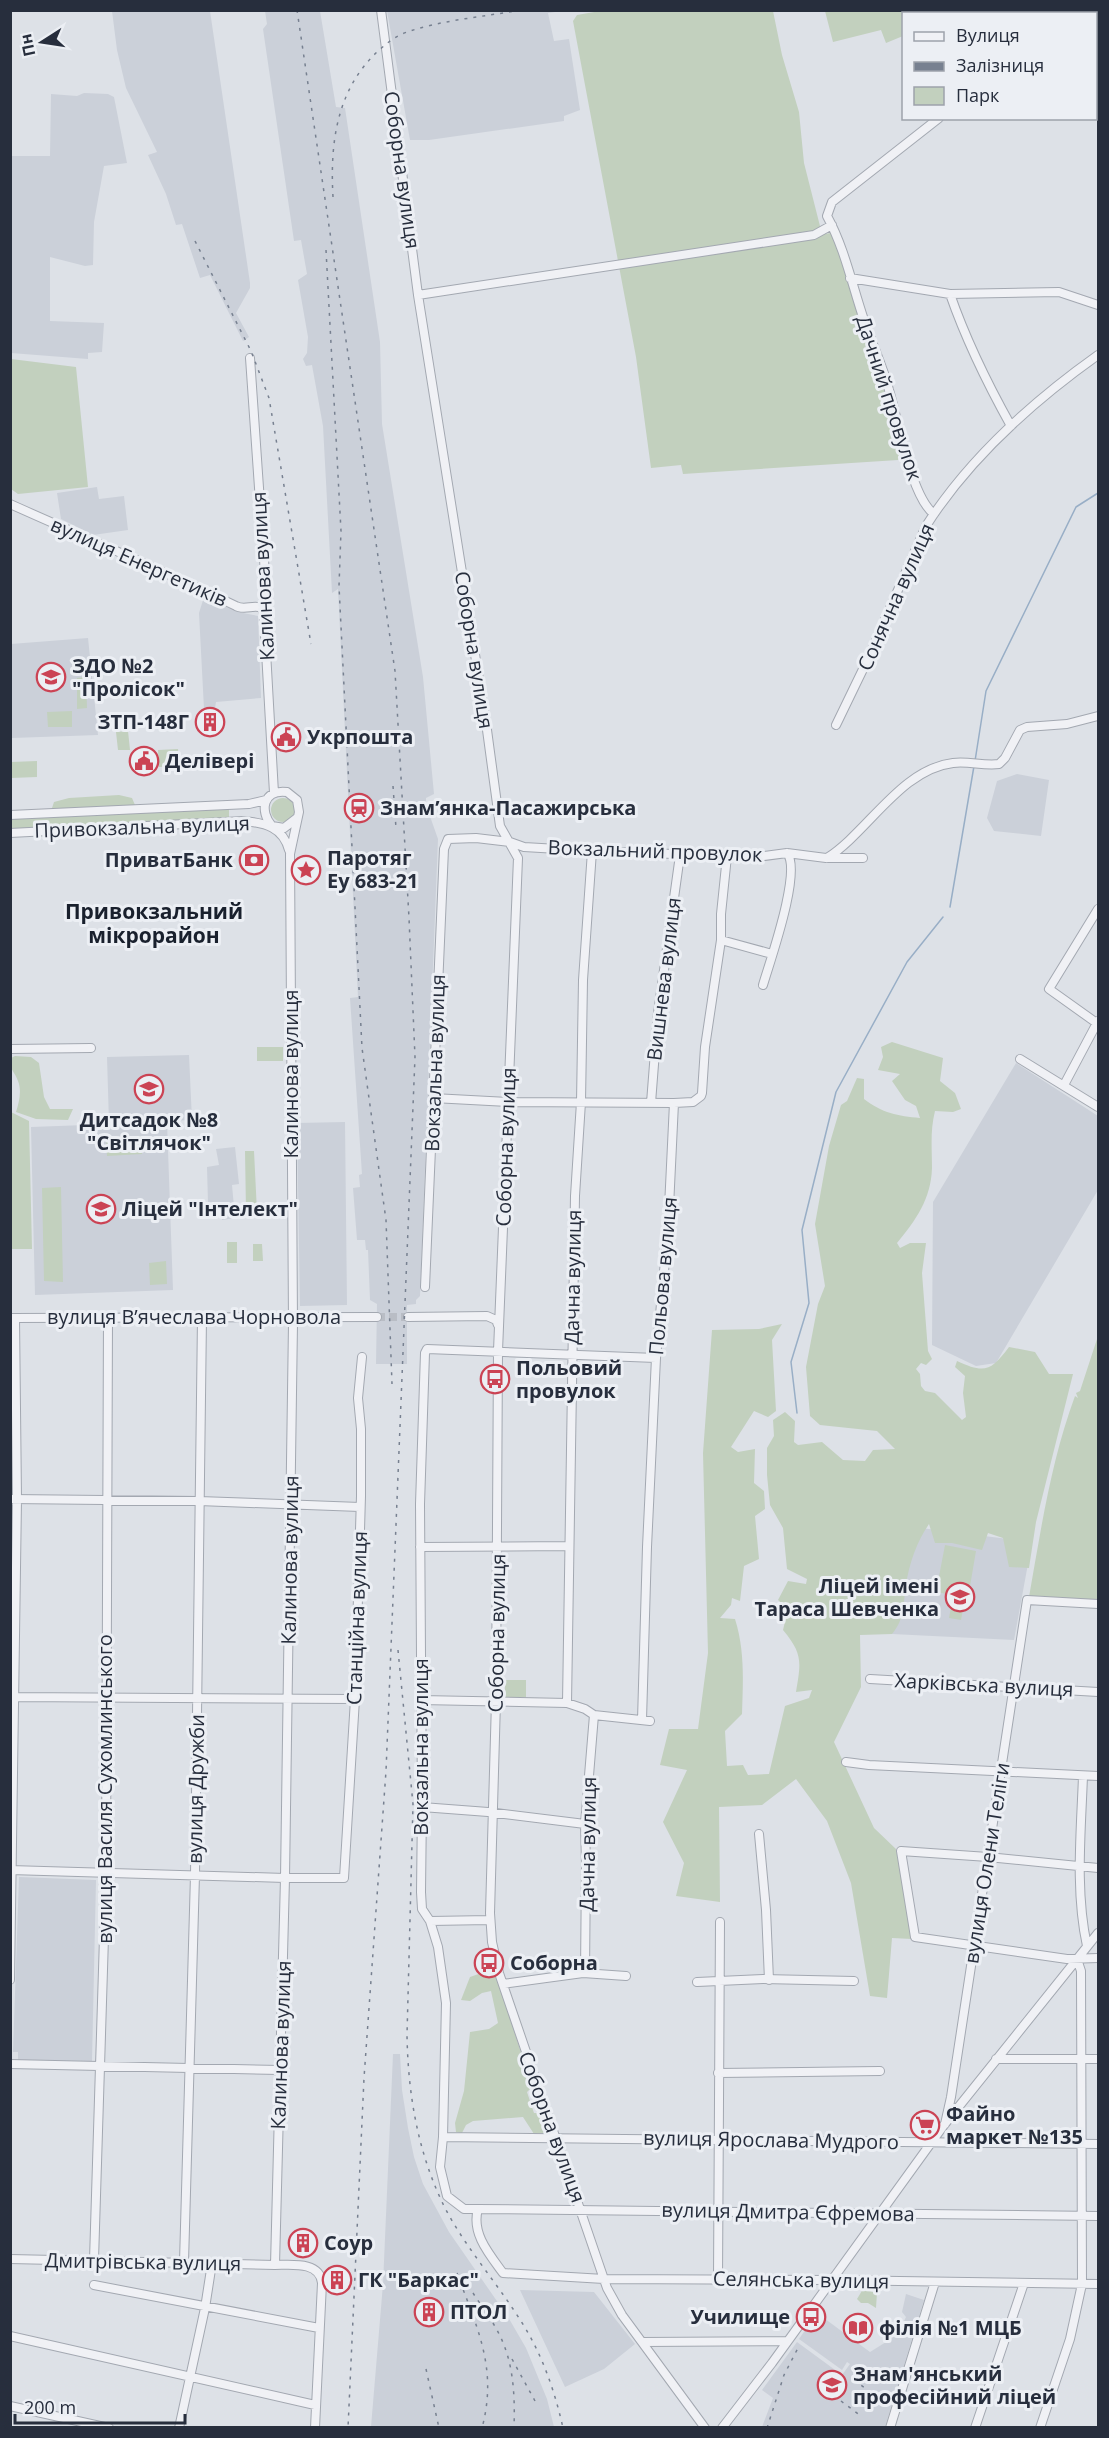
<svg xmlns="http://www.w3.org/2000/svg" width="1109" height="2438" font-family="'Open Sans',sans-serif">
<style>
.built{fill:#cbd0d9}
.green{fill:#c2d0be}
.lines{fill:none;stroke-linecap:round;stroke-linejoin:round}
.stream{stroke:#98aec6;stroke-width:1.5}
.minor-tunnel{stroke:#b9bdc5;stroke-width:8;stroke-dasharray:8 4;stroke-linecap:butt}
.minor-casing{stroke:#a3a8b1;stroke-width:10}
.minor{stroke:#f0f1f5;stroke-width:8}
.rail{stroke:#778090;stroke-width:1.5;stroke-dasharray:3 6;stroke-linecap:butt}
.labels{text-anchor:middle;stroke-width:6;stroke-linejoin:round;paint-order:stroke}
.street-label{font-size:20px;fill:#272e3d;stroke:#eceff4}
.poi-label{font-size:20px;font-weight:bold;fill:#272e3d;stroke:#eceff4;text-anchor:start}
.neighbourhood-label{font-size:21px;font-weight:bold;fill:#19202d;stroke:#eceff4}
</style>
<rect width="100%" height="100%" fill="#dde1e7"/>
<path class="built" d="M112,11H210L250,283V288L236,313L249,337L243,341L210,275L200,278L182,224L176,225L166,194L148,155L157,152L126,88L117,50Z
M265,11H320L336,107L345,108L380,342L382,424L423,677L434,794L426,798V805L438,839L420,1296L416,1300V1304L407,1305V1364H376L377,1304L370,1300L368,1250H366L365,1240H357L353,1188L360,1187L359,1175L362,1174L350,998L358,997L338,589L332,593L323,426L312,365L306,366L303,359L307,353L308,337L298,280L307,274L301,240L294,241L263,29L267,24Z
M387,11H562L548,13L554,41L569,39L580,110L564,116V121L429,140H410Z
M84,93L108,94L114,97L127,163L104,166L94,222L93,265L85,266L50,257V321L104,323L102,352L88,353V359L11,353V156H50L51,94L77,96Z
M97,487L99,499L124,496L128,530L93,535L61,519L57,493Z
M204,597L243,613L258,616L261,698L216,702L215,708L204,709L199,613Z
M88,638L98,735L12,738L11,644Z
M1017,774L1049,780L1041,836L994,831L987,818L997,781Z
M189,1055L192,1120L109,1123L107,1057Z
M1016,1063L1098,1116V1190L996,1363L976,1366L932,1345L933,1202Z
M167,1122L173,1290L35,1295L31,1127Z
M345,1122L347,1305L300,1306L297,1123Z
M235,1147L239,1184L232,1185L235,1218L222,1220L221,1202L208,1203L207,1167L219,1165L216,1149Z
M913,1527L1032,1542L1014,1640L892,1634Z
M19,1877L96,1880L92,2061L18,2060V2052H13Z
M393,2054H400L402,2090L408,2128L414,2157L423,2184L449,2232L508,2317L526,2348L547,2399L554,2427H371L383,2284Z
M520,2290L594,2292L635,2344L604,2369L565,2387Z
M906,2294L924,2300L885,2427H762L773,2398L762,2390L797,2342L842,2375L850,2364L847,2362L842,2370L799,2339L817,2313L870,2352L886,2342L896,2327L903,2323L906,2317L902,2312Z"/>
<path class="green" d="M600,11H773L782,55L799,112L804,163L822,234L832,233L880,372L903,453L898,460L683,474L681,465L651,468L636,357L573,21L577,15Z
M939,11V13L904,14L903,36L886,43L881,30L833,42L825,11Z
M11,359L76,367L88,487L18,494L11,489Z
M86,677L87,708L77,709V678Z
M72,711V727H48L47,712Z
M128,731L130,750H118L116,732Z
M178,749L179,766L159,767L158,750Z
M37,761V777L11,778V762Z
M119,795L132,798L135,805L51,811L54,802L69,798Z
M271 810a12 12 0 1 1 24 0a12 12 0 1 1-24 0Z
M229,809V818L11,829L10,819Z
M892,1042L943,1058L940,1081L955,1093L961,1109L953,1112L935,1111C930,1131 932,1148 932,1168C931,1199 916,1220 897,1243L900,1248L910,1243H926L922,1273L928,1351L932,1359L926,1365L921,1363L916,1369L920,1374L921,1386L925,1391L935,1393L962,1420L966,1417L963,1393L965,1376L955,1367L957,1361C985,1374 991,1371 1009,1347L1035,1352L1049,1374H1073L1036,1522L1029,1568L1009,1567L1003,1538L988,1533L982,1550L952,1543H935L929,1524C917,1541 909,1564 906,1585C903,1604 905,1619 892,1634L860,1635L861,1687L834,1742L874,1828L896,1849L912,1939L892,1938L887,1998L870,1996L851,1883L827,1821L796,1779L762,1805L719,1807L720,1902L676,1896L684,1863L663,1822L687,1770L660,1765L669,1729H698L708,1653L703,1453L712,1330L759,1329L782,1324L772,1340L776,1411L768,1417L754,1411L731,1447L738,1452L755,1449L754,1483L764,1491L765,1509L755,1516L759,1559L744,1566L740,1601L732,1598L731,1605L720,1618L735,1619C745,1651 743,1681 742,1714L725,1731L727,1766L743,1765L748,1775L769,1774L785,1706L809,1698L812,1690L796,1692C801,1662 803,1654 783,1630L788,1609L778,1600L788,1581L806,1584L807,1579L787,1569L783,1528L770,1505L767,1475V1448L774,1436L773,1420L785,1412L795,1421L794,1442L798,1445L822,1442L843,1460L865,1461L873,1450L895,1449L877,1431L820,1425L810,1416L806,1367L818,1304L825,1286L815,1224L829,1146L841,1105L847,1101L857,1078L864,1079V1099C882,1113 898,1116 920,1118L916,1106L905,1100L892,1081L900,1074L878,1070L883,1057L881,1047Z
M257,1047H283V1061H257Z
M15,1056L31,1057L39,1063L44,1097L50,1109H73L68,1120L36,1119L16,1112C19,1102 22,1091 18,1081C14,1070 10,1072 11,1058Z
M11,1112L29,1121L32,1249H11Z
M141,1136L142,1154L107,1156L106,1138Z
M245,1151H254L257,1212L246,1211Z
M61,1187L63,1282L44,1281L42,1188Z
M237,1242V1263H227V1242Z
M253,1244H262L263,1261H253Z
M166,1261L167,1284L150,1285L149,1263Z
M1098,1336V1601L1029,1597C1041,1529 1051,1461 1075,1396L1078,1398L1076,1393L1080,1391Z
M945,1545L976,1551L968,1598L936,1592Z
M953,1597L965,1599L961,1620L949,1618Z
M505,1680H526V1697H505Z
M487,1971L495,1976L501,1990L532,2087L527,2092L534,2113H540L546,2128L545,2133L534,2134L523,2117L473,2121L466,2125L462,2133L456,2132L455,2123L464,2091L470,2032L489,2029L498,2023L491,1991L482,1993L470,2001L461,2000L470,1977Z
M863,2289L877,2293L876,2308L868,2303H861L857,2299Z"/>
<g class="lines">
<path class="stream" d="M975,761L986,691L1076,507L1098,493
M950,907L974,766
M797,1413L791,1362L809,1303L802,1230L836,1092L907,962L943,917"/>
<path class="minor-tunnel" d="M377,1317H408"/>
<g class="minor-casing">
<path id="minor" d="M381,10L418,295L487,730L500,826L518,858L498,1351L496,1701L490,1913L492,1942L499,1973L607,2288L622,2315L705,2428
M1081,14L1085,10
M1096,96H1098
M850,278L950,294L1059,292L1098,305
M950,294C966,340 987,383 1011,426
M418,295L814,235L832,225
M250,358L267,603L264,616L274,793
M10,504C86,538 162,570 236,606C244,611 254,604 262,608L264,615
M934,514C911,497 898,419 889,390C883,366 872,344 864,320C852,285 845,249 827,216L832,202L939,118
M836,725L866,663L926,526C970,457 1032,402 1098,355
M10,815L249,804L266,800
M10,833L244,821C265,823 283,827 289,850
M827,858C868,832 901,769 953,763C968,761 984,766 999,764L1005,758L1020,730L1027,727L1067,724L1098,716
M1098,909L1049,989L1098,1024
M721,940L772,954
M763,985C770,961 802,871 787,853
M10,1049L91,1048
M1020,1059L1098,1107
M1064,1085L1098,1021
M433,1098L508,1102L674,1103
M651,1103L658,1013L680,855
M425,1287L444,849L448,839L476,838L510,842L524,847L592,851L757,857L787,853L826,858H863
M408,1317L487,1316L496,1320L498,1325
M12,1318L377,1317
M656,1358L427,1349L425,1353L420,1504L422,1807L421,1892L422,1909L430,1921L438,1947L446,2003L443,2137L440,2167L447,2196L464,2209H478C471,2233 489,2254 503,2273L604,2279L832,2280L1098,2284
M10,1499L199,1501L360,1507
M420,1547L569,1546
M870,1679L1098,1692
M12,1697L355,1699
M421,1700L567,1703L585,1709L594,1715L650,1721
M567,1703L575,1196L581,1102L583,980L592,851
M642,1720L647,1547L656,1358L668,1228L674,1103L693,1102L701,1096L702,1093L705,1047L721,940V914L727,856
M846,1762L869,1765L1098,1776
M1083,1776C1081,1832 1075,1891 1087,1946
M422,1807L488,1812L585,1824
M759,1834L766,1910L769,1980
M1098,1868L988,1857L901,1851L915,1937L1067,1959L1098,1958
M10,1870L285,1878H344L355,1699L361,1496V1429L358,1398L362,1357
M430,1921L490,1920
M585,1973L586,1864L585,1824L594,1715
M10,1980L17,1499L15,1318
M697,1982L763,1979L854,1981
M503,1984L583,1973L626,1976
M996,2059H1098
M10,2064L280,2070
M718,2073L880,2071
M945,2124L951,2097L1027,1600L1098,1604
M443,2137L1098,2144
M478,2209L1098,2216
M10,2259L275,2265C291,2265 320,2261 322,2283L315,2428
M94,2260L106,1873L108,1317
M184,2262L195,1875L202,1317
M275,2265L285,1878L293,1323L290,854L299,812L297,800L287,792C263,789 259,811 272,826L284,828L297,818
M718,2279L720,1922
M94,2285L319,2328
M10,2336L315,2405
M643,2342L787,2341
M10,2406L109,2428
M179,2428L205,2308L212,2263
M722,2428L772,2363L944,2125L1098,1933
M890,2428L935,2282
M975,2428L1024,2283
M1040,2428L1070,2339L1082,2284L1081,1971L1077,1959"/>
</g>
<use href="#minor" class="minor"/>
<path class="rail" d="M297,10L395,671L409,918L415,1057L386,1771L364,2078L348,2428
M333,197C330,144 336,91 377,52C386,44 395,36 407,32C442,20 483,17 520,10
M195,241L251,351L269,398L311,644
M326,250L341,531L339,586L362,1048L386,1220L392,1384
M393,786L396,828
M398,1650L413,1804L407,2035C408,2095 418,2154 445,2208C467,2250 499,2285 524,2326C543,2357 555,2392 563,2428
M457,2273C477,2328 498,2368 482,2428
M473,2293C482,2307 493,2321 500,2336C514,2364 515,2398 514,2428
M512,2359L535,2401
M426,2369L439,2428
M854,2380L872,2393
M841,2401L861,2416
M767,2428L784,2375L799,2346"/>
</g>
<defs>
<g id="school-ring" transform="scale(1.5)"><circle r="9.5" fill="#eceff4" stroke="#cb4354" stroke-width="1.5"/><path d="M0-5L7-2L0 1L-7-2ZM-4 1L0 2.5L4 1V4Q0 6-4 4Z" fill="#cb4354"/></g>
<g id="building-ring" transform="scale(1.5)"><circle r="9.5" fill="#eceff4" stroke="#cb4354" stroke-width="1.5"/><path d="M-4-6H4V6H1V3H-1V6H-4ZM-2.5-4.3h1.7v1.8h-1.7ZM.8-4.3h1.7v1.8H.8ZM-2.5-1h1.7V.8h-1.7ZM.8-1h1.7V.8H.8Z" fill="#cb4354"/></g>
<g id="civic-ring" transform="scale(1.5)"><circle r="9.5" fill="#eceff4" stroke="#cb4354" stroke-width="1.5"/><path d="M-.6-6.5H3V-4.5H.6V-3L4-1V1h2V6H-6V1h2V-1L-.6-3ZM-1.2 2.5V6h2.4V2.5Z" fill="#cb4354"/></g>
<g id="station-ring" transform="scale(1.5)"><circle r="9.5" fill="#eceff4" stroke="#cb4354" stroke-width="1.5"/><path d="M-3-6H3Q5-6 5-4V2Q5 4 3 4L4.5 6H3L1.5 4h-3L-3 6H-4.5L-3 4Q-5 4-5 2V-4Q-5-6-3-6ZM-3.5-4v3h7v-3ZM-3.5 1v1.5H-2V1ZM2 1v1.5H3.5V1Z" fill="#cb4354"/></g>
<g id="bank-ring" transform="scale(1.5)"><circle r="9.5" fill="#eceff4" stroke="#cb4354" stroke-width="1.5"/><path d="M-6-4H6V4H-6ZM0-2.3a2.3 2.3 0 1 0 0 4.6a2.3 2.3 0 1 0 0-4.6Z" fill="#cb4354"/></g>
<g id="sight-ring" transform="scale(1.5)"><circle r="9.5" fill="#eceff4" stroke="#cb4354" stroke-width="1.5"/><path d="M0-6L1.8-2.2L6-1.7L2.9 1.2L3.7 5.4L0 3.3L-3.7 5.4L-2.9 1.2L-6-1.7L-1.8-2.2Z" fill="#cb4354"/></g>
<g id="bus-ring" transform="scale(1.5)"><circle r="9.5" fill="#eceff4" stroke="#cb4354" stroke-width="1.5"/><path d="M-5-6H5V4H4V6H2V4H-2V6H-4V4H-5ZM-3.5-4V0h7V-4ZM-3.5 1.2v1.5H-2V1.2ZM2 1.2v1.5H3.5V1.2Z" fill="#cb4354"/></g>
<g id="supermarket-ring" transform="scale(1.5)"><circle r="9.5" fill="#eceff4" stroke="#cb4354" stroke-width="1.5"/><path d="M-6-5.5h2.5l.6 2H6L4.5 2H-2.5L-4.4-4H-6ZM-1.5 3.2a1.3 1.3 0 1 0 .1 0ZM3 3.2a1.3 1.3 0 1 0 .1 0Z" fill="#cb4354"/></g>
<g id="library-ring" transform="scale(1.5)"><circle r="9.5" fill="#eceff4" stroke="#cb4354" stroke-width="1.5"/><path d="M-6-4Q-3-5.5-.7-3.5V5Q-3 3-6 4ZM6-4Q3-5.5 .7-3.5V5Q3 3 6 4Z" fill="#cb4354"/></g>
<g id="university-ring" transform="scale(1.5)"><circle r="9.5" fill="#eceff4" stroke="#cb4354" stroke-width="1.5"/><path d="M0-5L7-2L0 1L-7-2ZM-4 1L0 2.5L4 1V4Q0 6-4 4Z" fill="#cb4354"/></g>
</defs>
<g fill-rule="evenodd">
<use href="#school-ring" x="51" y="677"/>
<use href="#building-ring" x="210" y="722"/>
<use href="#civic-ring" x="286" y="737"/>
<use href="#civic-ring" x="144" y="761"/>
<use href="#station-ring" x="359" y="808"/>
<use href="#bank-ring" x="254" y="860"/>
<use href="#sight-ring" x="306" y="870"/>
<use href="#school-ring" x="149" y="1089"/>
<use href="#school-ring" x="101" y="1209"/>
<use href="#bus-ring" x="495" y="1379"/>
<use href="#school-ring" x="960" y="1597"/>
<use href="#bus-ring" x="489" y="1963"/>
<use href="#supermarket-ring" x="925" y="2125"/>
<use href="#building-ring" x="303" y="2243"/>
<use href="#building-ring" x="337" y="2280"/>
<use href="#building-ring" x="429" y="2312"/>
<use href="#bus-ring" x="811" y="2317"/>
<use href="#library-ring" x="858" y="2328"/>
<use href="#university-ring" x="832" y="2385"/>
</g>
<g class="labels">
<g class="street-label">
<text transform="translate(402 170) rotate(82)" y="7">Соборна вулиця</text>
<text transform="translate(889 398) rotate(72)" y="7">Дачний провулок</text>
<text transform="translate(139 562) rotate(24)" y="7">вулиця Енергетиків</text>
<text transform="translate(263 576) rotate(-93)" y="7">Калинова вулиця</text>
<text transform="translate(896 597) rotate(-66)" y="7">Сонячна вулиця</text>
<text transform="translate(474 650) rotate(81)" y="7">Соборна вулиця</text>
<text transform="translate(142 827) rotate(-2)" y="7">Привокзальна вулиця</text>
<text transform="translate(655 851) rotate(2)" y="7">Вокзальний провулок</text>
<text transform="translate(664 979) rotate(-83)" y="7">Вишнева вулиця</text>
<text transform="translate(435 1063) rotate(-88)" y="7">Вокзальна вулиця</text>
<text transform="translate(291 1074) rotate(-90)" y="7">Калинова вулиця</text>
<text transform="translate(506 1147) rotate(-88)" y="7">Соборна вулиця</text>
<text transform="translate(663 1276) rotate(-85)" y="7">Польова вулиця</text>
<text transform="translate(573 1277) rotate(-89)" y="7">Дачна вулиця</text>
<text x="194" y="1324">вулиця Вʼячеслава Чорновола</text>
<text transform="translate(290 1560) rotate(-89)" y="7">Калинова вулиця</text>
<text transform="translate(357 1618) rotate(-88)" y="7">Станційна вулиця</text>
<text transform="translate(497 1633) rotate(-89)" y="7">Соборна вулиця</text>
<text transform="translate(984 1685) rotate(3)" y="7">Харківська вулиця</text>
<text transform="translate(421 1747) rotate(-90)" y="7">Вокзальна вулиця</text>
<text transform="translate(105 1789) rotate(-90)" y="7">вулиця Василя Сухомлинського</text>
<text transform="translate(196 1789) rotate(-89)" y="7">вулиця Дружби</text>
<text transform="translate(588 1844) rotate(-89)" y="7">Дачна вулиця</text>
<text transform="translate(987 1863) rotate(-81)" y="7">вулиця Олени Теліги</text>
<text transform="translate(281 2045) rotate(-88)" y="7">Калинова вулиця</text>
<text transform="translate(552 2127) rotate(70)" y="7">Соборна вулиця</text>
<text transform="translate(771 2140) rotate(1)" y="7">вулиця Ярослава Мудрого</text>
<text transform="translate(788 2212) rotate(1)" y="7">вулиця Дмитра Єфремова</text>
<text transform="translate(143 2262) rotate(1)" y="7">Дмитрівська вулиця</text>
<text transform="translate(801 2280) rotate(1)" y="7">Селянська вулиця</text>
</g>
<g class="poi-label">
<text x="72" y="673">ЗДО №2<tspan x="72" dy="23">"Пролісок"</tspan></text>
<text x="189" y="729" text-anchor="end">ЗТП-148Г</text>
<text x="307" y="744">Укрпошта</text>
<text x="165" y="768">Делівері</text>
<text x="380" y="815">Знам’янка-Пасажирська</text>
<text x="327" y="865">Паротяг<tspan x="327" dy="23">Еу 683-21</tspan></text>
<text x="233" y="867" text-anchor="end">ПриватБанк</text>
<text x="149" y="1127" text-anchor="middle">Дитсадок №8<tspan x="149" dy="23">"Світлячок"</tspan></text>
<text x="122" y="1216">Ліцей "Інтелект"</text>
<text x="516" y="1375">Польовий<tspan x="516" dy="23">провулок</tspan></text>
<text x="939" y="1593" text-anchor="end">Ліцей імені<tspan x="939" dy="23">Тараса Шевченка</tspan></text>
<text x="510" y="1970">Соборна</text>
<text x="946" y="2121">Файно<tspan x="946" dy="23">маркет №135</tspan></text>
<text x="324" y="2250">Соур</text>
<text x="358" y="2287">ГК "Баркас"</text>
<text x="450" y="2319">ПТОЛ</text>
<text x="790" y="2324" text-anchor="end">Училище</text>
<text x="879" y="2335">філія №1 МЦБ</text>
<text x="853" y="2381">Знам'янський<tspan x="853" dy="23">професійний ліцей</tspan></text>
</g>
<g class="neighbourhood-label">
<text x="154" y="919">Привокзальний<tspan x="154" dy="24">мікрорайон</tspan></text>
</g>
</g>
<rect width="1109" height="2438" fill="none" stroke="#272e3d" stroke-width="24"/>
<rect x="902" y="12" width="195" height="108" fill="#eceff4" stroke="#9da2ab" stroke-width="1.5"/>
<rect x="914" y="32" width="30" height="9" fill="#f0f1f5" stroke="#9da2ab" stroke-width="1.5"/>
<text x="956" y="42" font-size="18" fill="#272e3d">Вулиця</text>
<rect x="914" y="62" width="30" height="9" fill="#778090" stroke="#9da2ab" stroke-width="1.5"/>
<text x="956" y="72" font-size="18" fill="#272e3d">Залізниця</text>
<rect x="914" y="87" width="30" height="18" fill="#c2d0be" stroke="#9da2ab" stroke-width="1.5"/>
<text x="956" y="102" font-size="18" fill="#272e3d">Парк</text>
<g transform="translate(42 42) rotate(258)" stroke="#eceff4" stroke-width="4.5" paint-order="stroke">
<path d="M0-4.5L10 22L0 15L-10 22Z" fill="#272e3d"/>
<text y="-9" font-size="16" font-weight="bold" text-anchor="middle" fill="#272e3d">Пн</text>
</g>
<path d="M15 2414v9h170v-9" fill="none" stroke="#272e3d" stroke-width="3"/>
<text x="24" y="2414" font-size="18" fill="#272e3d" stroke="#eceff4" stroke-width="4.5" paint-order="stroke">200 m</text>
</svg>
